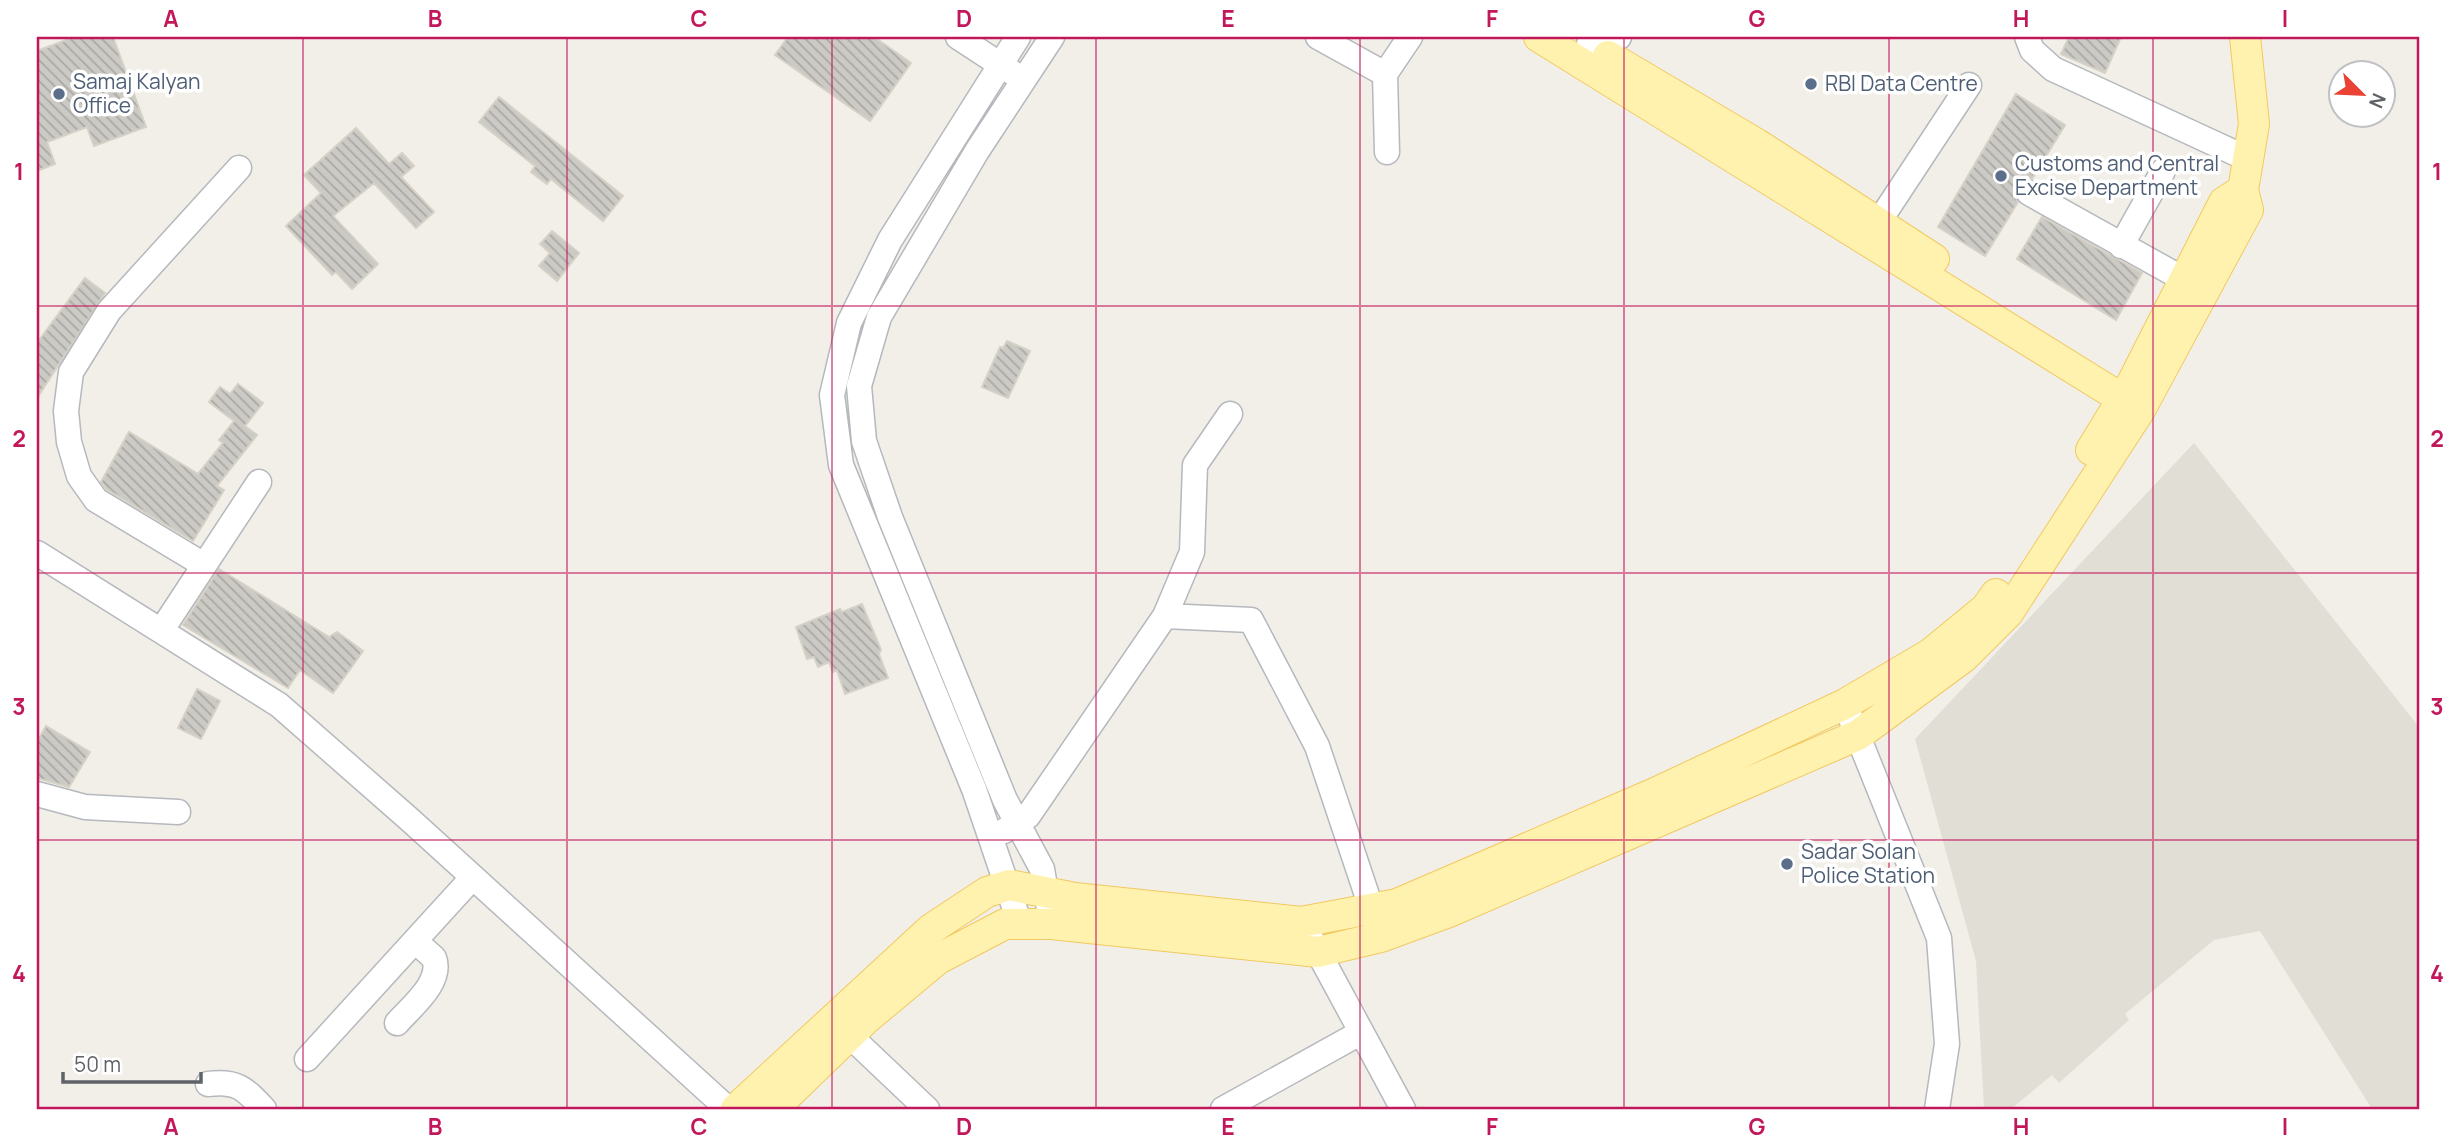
<svg xmlns="http://www.w3.org/2000/svg" width="2456" height="1146" font-family="Manrope,sans-serif">
<style>
.education{fill:#e1ded6}
.building{fill:url(#building-back-hatch);stroke:#d6d1c6;stroke-width:2}
.lines{fill:none;stroke-linecap:round;stroke-linejoin:round}
.minor-casing{stroke:#b5b8bc;stroke-width:27}
.major-casing{stroke:#f2c960;stroke-width:32}
.minor{stroke:#fff;stroke-width:24}
.major{stroke:#fff2af;stroke-width:30}
.grid{fill:none;stroke:#c2185b;stroke-width:2;stroke-opacity:0.55}
.service-dot{fill:#5c6f8a;stroke:#fff;stroke-width:2.5}
.labels{text-anchor:middle;stroke-width:7;stroke-linejoin:round;paint-order:stroke}
.service-label{font-size:21px;fill:#4e5e75;stroke:#fff;text-anchor:start}
.neatline{fill:none;stroke:#c2185b;stroke-width:2.5}
.grid-label{font-size:23px;text-anchor:middle;font-weight:bold;fill:#c2185b}
</style>
<defs>
<pattern id="building-back-hatch" width="6" height="6" patternUnits="userSpaceOnUse" patternTransform="scale(1.75)"><rect width="6" height="6" fill="#cccac5"/><path d="M-1 5l2 2M0 0l6 6M5-1l2 2" fill="none" stroke="#a9a8a4"/></pattern>
</defs>
<rect width="100%" height="100%" fill="#f1efe8"/>
<path class="education" d="M2194,443L2419,727V1109H2372L2260,931L2214,940L2125,1014L2129,1020L2059,1083L2052,1075L2011,1109H1984L1976,961L1915,739Z"/>
<path class="building" d="M74,37H113L146,127L94,146L87,127L47,142L55,164L37,171V51Z
M788,37H874L911,63L870,121L775,55Z
M2069,37H2121L2105,73L2061,54Z
M2016,94L2065,125L2032,179L2022,180L2016,185L2014,194L2018,202L1985,256L1938,227Z
M499,97L623,196L603,221L551,179L547,184L531,172L535,166L479,122Z
M356,128L389,164L402,153L414,166L401,177L434,212L416,228L374,183L333,216L378,264L352,289L336,272L332,275L286,226L321,193L304,175Z
M2042,217L2142,273L2116,320L2017,259Z
M552,231L579,253L557,281L539,266L550,253L540,244Z
M85,278L105,293L37,398V343Z
M1007,341L1030,351L1008,398L982,387L1000,347L1003,348Z
M238,384L263,403L245,426L257,435L217,486L224,490L193,541L106,489L101,482L129,432L198,474L223,443L219,440L234,421L209,402L220,387L230,394Z
M219,569L329,637L337,632L363,651L333,693L300,670L288,688L183,625Z
M862,604L881,650L879,654L888,678L845,694L837,670L833,672L829,662L818,667L814,657L807,659L796,627L840,609L842,612Z
M197,689L220,701L201,739L178,728Z
M46,726L90,752L69,787L37,778V742Z"/>
<g class="lines">
<g class="minor-casing">
<path id="minor" d="M958,37L1013,73
M1018,37L890,240L849,323L832,395L841,465L974,789L1020,924
M1318,37L1385,74
M2027,37L2032,50L2053,69L2248,159
M1589,44L1619,37
M1387,152L1385,74L1410,37
M2029,193L2185,280
M1878,223L1969,85
M2121,246L2163,171
M37,553L279,705L409,819L728,1109
M204,565L96,500L79,476L69,442L66,411L71,372L109,311L239,168
M1165,616L1251,620L1317,746L1377,925
M161,631L259,482
M1845,704L1939,938L1947,1044L1937,1109
M37,794L85,807L178,812
M1004,831L1028,816L1165,616L1192,552L1195,465L1230,414
M1049,909L1042,869L1005,800L890,517L864,441L859,386L879,317L977,151L1052,37
M1310,937L1403,1109
M397,1023C411,1007 443,982 434,958L415,941
M849,1035L927,1109
M307,1059L473,877
M208,1084C237,1080 245,1089 264,1109
M1223,1109L1360,1033"/>
</g>
<g class="major-casing">
<path id="major" d="M1539,37L2137,408
M1608,56L1757,144L1934,259
M2091,450L2132,383L2224,202L2243,190
M736,1109L931,929L987,892L1009,885L1075,898L1301,922L1397,904L1655,793L1845,704L1930,654L1986,608L1996,594
M773,1109L866,1019L938,959L1005,924H1051L1318,952L1381,937L1449,912L1858,735L1964,657L2008,613L2140,410L2248,210L2243,190L2254,124L2245,37"/>
</g>
<use href="#minor" class="minor"/>
<use href="#major" class="major"/>
</g>
<path class="grid" d="M303,37V1109M567,37V1109M832,37V1109M1096,37V1109M1360,37V1109M1624,37V1109M1889,37V1109M2153,37V1109M37,306H2419M37,573H2419M37,840H2419"/>
<g class="service-dot">
<circle cx="1811" cy="84" r="7"/>
<circle cx="59" cy="94" r="7"/>
<circle cx="2001" cy="176" r="7"/>
<circle cx="1787" cy="864" r="7"/>
</g>
<g class="labels">
<g class="service-label">
<text x="73" y="89">Samaj Kalyan<tspan x="73" dy="24">Office</tspan></text>
<text x="1825" y="91">RBI Data Centre</text>
<text x="2015" y="171">Customs and Central<tspan x="2015" dy="24">Excise Department</tspan></text>
<text x="1801" y="859">Sadar Solan<tspan x="1801" dy="24">Police Station</tspan></text>
</g>
</g>
<rect width="2456" height="1146" fill="none" stroke="#ffffff" stroke-width="77"/>
<g transform="translate(2362 94) rotate(114)"><circle r="33" fill="#ffffff" stroke="#bfc1c3" stroke-width="2"/>
<path d="M0-5L12 26L0 18L-12 26Z" fill="#ea4335"/>
<text y="-10" font-size="19" font-weight="bold" text-anchor="middle" fill="#5f6368">N</text>
</g>
<path d="M63 1072v10h138v-10" fill="none" stroke="#5f6368" stroke-width="3.5"/>
<text x="74" y="1072" font-size="21" fill="#5f6368" stroke="#ffffff" stroke-width="5" paint-order="stroke">50 m</text>
<rect x="38" y="38" width="2380" height="1070" class="neatline"/>
<g class="grid-label">
<text x="171" y="27">A</text>
<text x="435" y="27">B</text>
<text x="699" y="27">C</text>
<text x="964" y="27">D</text>
<text x="1228" y="27">E</text>
<text x="1492" y="27">F</text>
<text x="1757" y="27">G</text>
<text x="2021" y="27">H</text>
<text x="2285" y="27">I</text>
<text x="19" y="180">1</text>
<text x="2437" y="180">1</text>
<text x="19" y="447">2</text>
<text x="2437" y="447">2</text>
<text x="19" y="715">3</text>
<text x="2437" y="715">3</text>
<text x="19" y="982">4</text>
<text x="2437" y="982">4</text>
<text x="171" y="1135">A</text>
<text x="435" y="1135">B</text>
<text x="699" y="1135">C</text>
<text x="964" y="1135">D</text>
<text x="1228" y="1135">E</text>
<text x="1492" y="1135">F</text>
<text x="1757" y="1135">G</text>
<text x="2021" y="1135">H</text>
<text x="2285" y="1135">I</text>
</g>
</svg>
